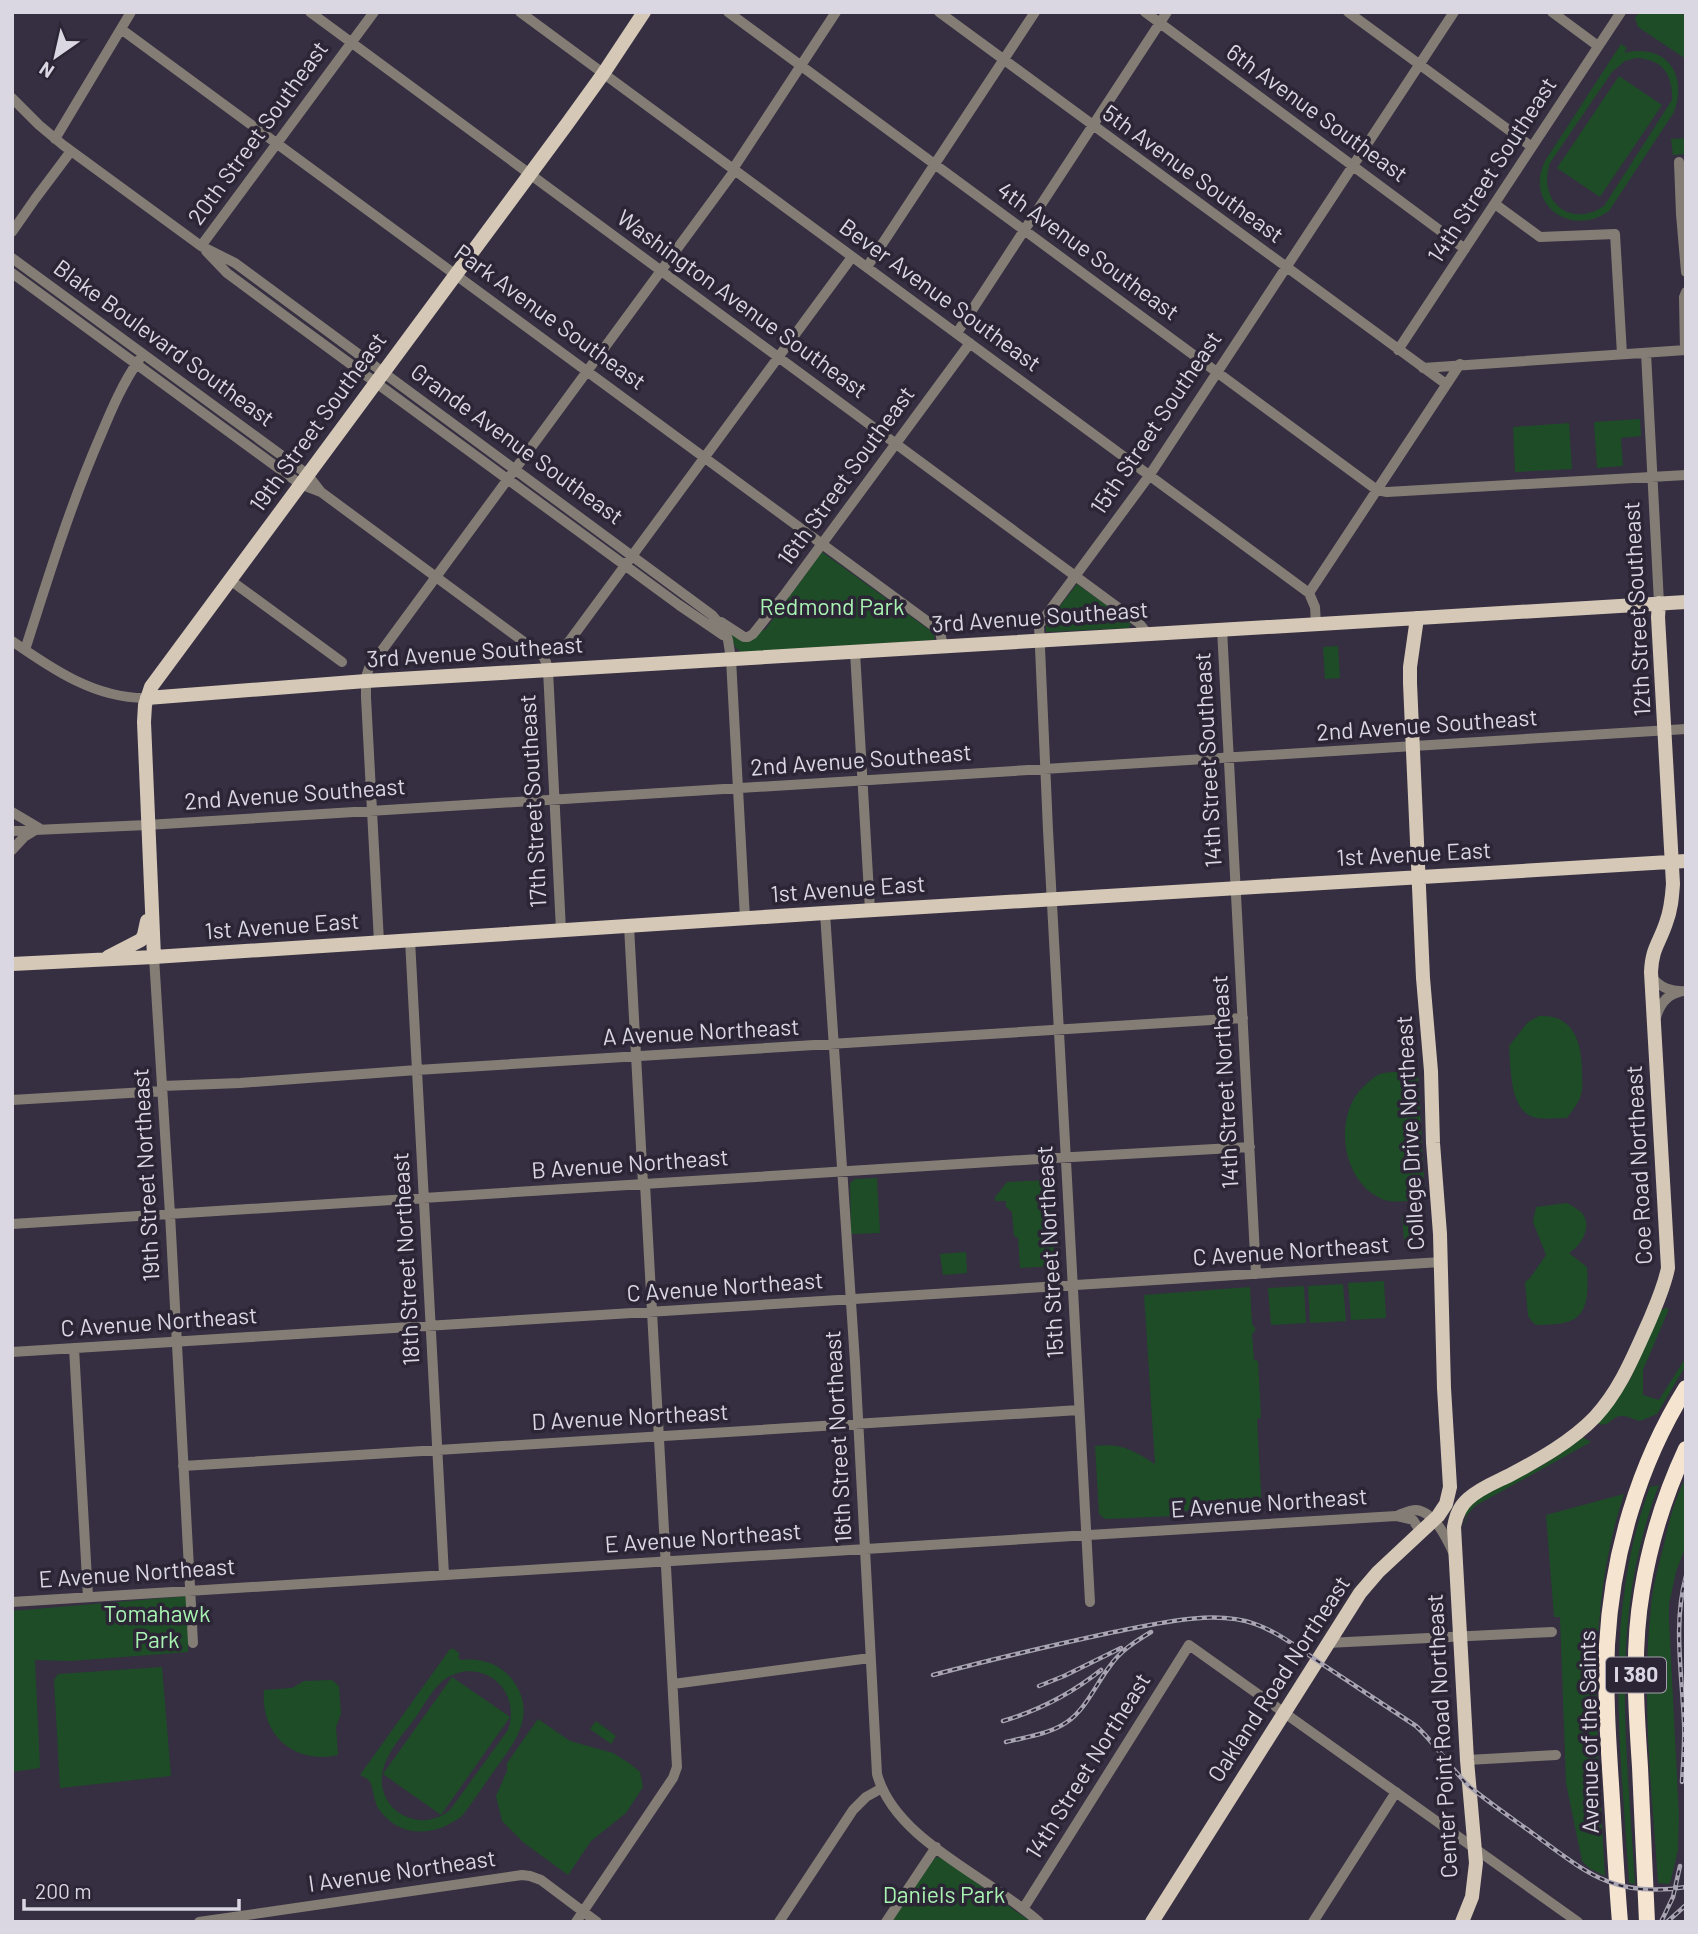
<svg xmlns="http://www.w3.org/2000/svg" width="1698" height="1934" font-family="Barlow,sans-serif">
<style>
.green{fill:#1e4c27;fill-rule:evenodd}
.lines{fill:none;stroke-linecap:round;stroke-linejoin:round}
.minor{stroke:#847d75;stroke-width:10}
.major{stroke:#d5c8b7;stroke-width:14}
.highway{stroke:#f5e5d0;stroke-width:16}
.rail-casing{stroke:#a8a4b2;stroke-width:4.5}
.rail{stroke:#2b2536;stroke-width:2;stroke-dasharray:5;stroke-linecap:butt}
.labels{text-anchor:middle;stroke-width:7;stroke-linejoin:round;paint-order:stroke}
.shield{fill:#2b2536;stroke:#a6a1ae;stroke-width:2}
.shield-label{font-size:21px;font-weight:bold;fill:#dad6e2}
.street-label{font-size:23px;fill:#dad6e2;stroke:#2b2536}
.park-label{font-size:23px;fill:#a9f3b2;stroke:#2b2536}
</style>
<rect width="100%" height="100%" fill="#352f41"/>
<path class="green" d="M1639,12H1686V59L1638,27L1635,18Z
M1621,44L1627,48L1624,53C1666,43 1688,74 1674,112L1609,211C1571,238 1524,205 1545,161ZM1636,58C1663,59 1673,75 1672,100L1604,206C1570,229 1537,201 1550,163L1612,72L1625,61Z
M1619,76L1662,105L1600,197L1557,168Z
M1686,138V154L1673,155L1671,139Z
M1640,419L1641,436L1621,438L1623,466L1597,468L1594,422Z
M1569,423L1572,469L1515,472L1513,427Z
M822,552L935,634L934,640L741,652L735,647L731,636L733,634L765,630Z
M1077,584L1127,620L1131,625L1128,628L1046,632V624Z
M1338,646L1340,678L1325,679L1323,647Z
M1539,1016C1574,1014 1582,1043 1582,1073C1582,1080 1583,1088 1581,1095C1578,1104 1572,1111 1567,1118C1557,1118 1542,1120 1533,1117C1509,1109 1511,1066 1509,1046L1528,1022Z
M1418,1072L1425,1199C1412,1200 1393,1204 1382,1199C1341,1181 1333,1117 1363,1087C1368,1083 1374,1076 1380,1074C1391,1071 1406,1072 1418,1072Z
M877,1178L880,1233L851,1234L850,1183L855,1179Z
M1050,1180L1055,1266L1020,1268L1018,1238L1014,1236L1012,1212L1006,1207V1201H995V1197L1007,1182Z
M1567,1203C1572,1206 1578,1209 1582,1213C1593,1227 1581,1246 1569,1253L1587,1267C1588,1294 1591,1322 1556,1324C1549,1324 1541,1326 1534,1324L1528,1316L1525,1282L1530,1278L1546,1255L1533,1222L1536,1207Z
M1418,1214L1419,1239L1404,1240L1402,1215Z
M966,1252L967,1273L943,1275L940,1254Z
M1384,1281L1386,1318L1351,1320L1348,1283Z
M1343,1284L1346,1321L1310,1323L1308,1286Z
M1304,1286L1306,1323L1271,1325L1268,1288Z
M1250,1287L1252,1324L1255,1328V1331L1252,1334L1254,1360L1258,1361L1261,1418L1257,1419L1262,1510L1175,1511V1516L1105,1519L1099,1514L1095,1446C1122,1443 1134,1451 1155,1464L1144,1295Z
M1665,1308L1669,1309L1643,1370V1395L1659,1400L1686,1357V1365L1657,1414L1640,1421C1635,1420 1628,1416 1623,1416C1611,1415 1610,1429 1597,1423L1618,1398L1631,1378L1660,1311Z
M1582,1437L1591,1442L1475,1506L1467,1515L1464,1528L1466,1515L1464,1513L1479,1498L1543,1465Z
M1686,1478V1545L1676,1572L1669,1604V1619L1679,1817L1678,1850L1671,1880L1669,1884L1658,1883C1652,1792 1641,1698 1651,1606C1653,1585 1659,1564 1664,1544C1669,1522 1675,1497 1686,1478Z
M1659,1485C1608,1617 1627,1747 1635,1884L1629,1883C1621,1751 1602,1614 1650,1487Z
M1624,1494C1583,1618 1598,1747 1605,1876L1589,1868L1582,1861L1566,1783L1560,1617H1554L1546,1515Z
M188,1596V1652L71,1661L35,1660L40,1768L12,1772V1611Z
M450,1649H454L460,1654L458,1657L461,1660C480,1658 498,1663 511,1678C539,1713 515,1742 494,1771C483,1786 473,1802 462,1816C435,1837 399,1839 378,1808C373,1799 373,1786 370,1782C368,1778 363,1777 360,1775ZM470,1671C501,1673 518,1701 508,1730L450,1810C439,1819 425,1823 410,1818C400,1815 391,1808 386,1798C371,1768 399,1740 416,1717C424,1705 433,1688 445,1679C453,1674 461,1671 470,1671Z
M162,1667L171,1776L60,1788L54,1680L58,1674Z
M452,1677L510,1717L441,1815L383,1774Z
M332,1680L339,1686L341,1714L336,1727L338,1755C294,1765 260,1735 264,1690L292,1688L304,1681Z
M538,1719L570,1741L613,1753L629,1763L640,1772L643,1787L626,1813L591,1841L568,1875L524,1843L502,1821L496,1796L507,1771V1763Z
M596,1721L616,1736L611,1744L590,1729Z
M937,1857L942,1858L1031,1922H890L934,1859Z"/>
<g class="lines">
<path class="minor" d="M310,12L1139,623L1147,633
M520,12L1309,593L1315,607L1316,624
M728,12L1377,490L1387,492L1686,475
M939,12L1446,384
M1145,12L1465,249
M1348,12L1532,147
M1552,12L1598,46
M121,29L935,627L940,632L943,646
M12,98L39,125L63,145L201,246L235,263L712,615L724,629L728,640L731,659L745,919
M55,139L131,12
M1679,162L1681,214L1686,272
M733,169L836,12
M1495,204L1540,237L1615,234L1622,354
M12,232L35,199L71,151
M201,246L374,12
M206,251L227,273L285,316L679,605L723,635
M12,258L307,474L321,492
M867,267L1035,12
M12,273L300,484L321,492L543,656L546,662L548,670L561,930
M957,333L1167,12
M1398,350L1621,12
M1685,350L1684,297L1686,292
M1646,353L1659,603
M1423,368L1686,350
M230,580L342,662
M1309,593L1460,364
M721,622L744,637H748L753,634L785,594L970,343
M1222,629L1256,1274
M12,641C52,669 96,699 147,698
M568,643L852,257
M25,650C48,578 70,506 100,437C111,411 122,384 139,360
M855,652L870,910
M12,812L39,828
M12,831L147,825L1686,729
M12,850L24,837L37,829
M825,913L855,1362L877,1774C895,1841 990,1877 1039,1922
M629,926L643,1184
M410,940L444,1575
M379,942L366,698V677L369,668L735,170
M154,957L170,1214L193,1643
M1651,976C1660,988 1671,992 1686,991
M1655,1020C1659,1007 1665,995 1679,992
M162,1086L240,1083L417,1070L1243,1018
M12,1100L162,1091
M12,1224L1055,1158L1250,1147
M74,1348L88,1597
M12,1352L1441,1262
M183,1466L1079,1410
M1399,1515C1404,1513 1410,1510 1416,1510C1435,1512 1447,1539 1454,1554
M12,1602L1396,1516L1413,1520L1419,1529L1416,1538
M1090,1602L1048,830L1039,625L1149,476L1454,12
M1327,1643L1552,1632
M673,1684L870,1658
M1467,1760L1556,1755
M1023,1909L1189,1645L1578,1922
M199,1922L522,1875L530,1876L541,1880L597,1922
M576,1922L673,1778L677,1767L645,1184
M779,1922L853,1810L866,1797L882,1788
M886,1922L936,1847
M1313,1922L1396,1792"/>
<path class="major" d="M147,698L366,681L1686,602
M108,957L141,940L144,935L147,921
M154,957L144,722L145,705L151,687L567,124L603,74L644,12
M12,964L154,957L825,913L1686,861
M1152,1922L1360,1593L1378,1572L1438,1516L1446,1504L1450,1487L1444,1388L1440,1234L1433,1143L1431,1071L1423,978L1410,683V667L1417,618
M1462,1922L1472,1897L1476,1863L1467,1760L1454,1527C1456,1516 1459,1507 1468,1499C1480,1488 1496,1482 1510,1475C1540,1459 1572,1441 1595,1417C1620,1390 1633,1357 1648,1324C1656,1305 1664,1288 1668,1268L1651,972C1652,948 1659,944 1666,923C1671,910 1672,898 1673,884L1658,617L1659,603"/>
<path class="highway" d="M1620,1922C1616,1876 1614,1830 1611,1784C1608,1738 1605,1691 1607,1645C1612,1555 1638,1465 1686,1388
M1647,1922C1645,1870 1642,1819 1640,1767C1636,1708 1632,1649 1642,1591C1650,1542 1665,1494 1686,1449"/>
<g class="rail-casing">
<path id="rail" d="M933,1675C993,1659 1053,1645 1114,1632C1156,1624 1214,1609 1255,1624C1278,1632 1298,1648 1319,1662C1351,1683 1384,1705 1416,1726C1436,1744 1450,1768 1470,1787C1491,1804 1513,1819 1535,1835C1588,1874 1615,1898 1686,1887
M1039,1686L1064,1676L1121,1648
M1003,1721C1040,1710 1071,1694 1101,1670
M1006,1742C1026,1737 1050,1734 1067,1722C1086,1709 1096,1684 1110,1666C1120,1651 1136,1641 1151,1632
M1682,1782C1683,1762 1685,1742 1684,1722C1682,1674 1673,1623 1686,1576
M1661,1922L1673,1897L1680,1866
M1667,1922L1686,1905"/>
</g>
<use href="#rail" class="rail"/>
</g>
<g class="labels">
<rect class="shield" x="1606" y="1657.5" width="60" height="35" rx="5"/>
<g class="shield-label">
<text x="1636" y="1682">I 380</text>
</g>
<g class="street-label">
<text transform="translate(1317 113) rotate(36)" y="8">6th Avenue Southeast</text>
<text transform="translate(258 133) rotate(-54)" y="8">20th Street Southeast</text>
<text transform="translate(1492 170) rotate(-57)" y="8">14th Street Southeast</text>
<text transform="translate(1193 174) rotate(36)" y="8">5th Avenue Southeast</text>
<text transform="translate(1088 251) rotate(36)" y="8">4th Avenue Southeast</text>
<text transform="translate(940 295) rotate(36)" y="8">Bever Avenue Southeast</text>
<text transform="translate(742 304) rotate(36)" y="8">Washington Avenue Southeast</text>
<text transform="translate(550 317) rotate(36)" y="8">Park Avenue Southeast</text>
<text transform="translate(164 343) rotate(36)" y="8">Blake Boulevard Southeast</text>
<text transform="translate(318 422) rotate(-54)" y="8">19th Street Southeast</text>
<text transform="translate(1156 423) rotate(-56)" y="8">15th Street Southeast</text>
<text transform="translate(517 444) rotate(36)" y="8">Grande Avenue Southeast</text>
<text transform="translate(846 476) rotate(-54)" y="8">16th Street Southeast</text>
<text transform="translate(1637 609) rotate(-93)" y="8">12th Street Southeast</text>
<text transform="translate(1040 617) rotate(-4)" y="8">3rd Avenue Southeast</text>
<text transform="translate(475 652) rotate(-4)" y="8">3rd Avenue Southeast</text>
<text transform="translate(1427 725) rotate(-4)" y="8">2nd Avenue Southeast</text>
<text transform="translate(861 760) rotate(-4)" y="8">2nd Avenue Southeast</text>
<text transform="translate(1208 760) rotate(-93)" y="8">14th Street Southeast</text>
<text transform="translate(295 794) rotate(-4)" y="8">2nd Avenue Southeast</text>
<text transform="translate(533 801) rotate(-93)" y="8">17th Street Southeast</text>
<text transform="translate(1414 854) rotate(-3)" y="8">1st Avenue East</text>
<text transform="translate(848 889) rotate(-4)" y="8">1st Avenue East</text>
<text transform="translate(282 926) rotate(-4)" y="8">1st Avenue East</text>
<text transform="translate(701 1032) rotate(-3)" y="8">A Avenue Northeast</text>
<text transform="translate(1225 1082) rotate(-93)" y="8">14th Street Northeast</text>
<text transform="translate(1410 1133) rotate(-93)" y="8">College Drive Northeast</text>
<text transform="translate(630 1164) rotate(-4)" y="8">B Avenue Northeast</text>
<text transform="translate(1639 1165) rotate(-93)" y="8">Coe Road Northeast</text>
<text transform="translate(146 1175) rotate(-93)" y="8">19th Street Northeast</text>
<text transform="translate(1291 1251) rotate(-4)" y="8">C Avenue Northeast</text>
<text transform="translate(1050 1252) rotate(-93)" y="8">15th Street Northeast</text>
<text transform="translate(406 1259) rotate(-93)" y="8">18th Street Northeast</text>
<text transform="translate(725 1287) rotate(-4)" y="8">C Avenue Northeast</text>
<text transform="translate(159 1322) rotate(-4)" y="8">C Avenue Northeast</text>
<text transform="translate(630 1417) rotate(-3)" y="8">D Avenue Northeast</text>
<text transform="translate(838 1437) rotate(-93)" y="8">16th Street Northeast</text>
<text transform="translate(1269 1503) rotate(-4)" y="8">E Avenue Northeast</text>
<text transform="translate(703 1538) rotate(-4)" y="8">E Avenue Northeast</text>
<text transform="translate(137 1573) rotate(-4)" y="8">E Avenue Northeast</text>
<text transform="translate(1279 1679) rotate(-57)" y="8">Oakland Road Northeast</text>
<text transform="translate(1589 1732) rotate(-91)" y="8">Avenue of the Saints</text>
<text transform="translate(1442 1736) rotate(-93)" y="8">Center Point Road Northeast</text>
<text transform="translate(1088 1766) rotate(-58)" y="8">14th Street Northeast</text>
<text transform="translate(402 1871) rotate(-8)" y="8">I Avenue Northeast</text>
</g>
<g class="park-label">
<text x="832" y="615">Redmond Park</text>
<text x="157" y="1622">Tomahawk<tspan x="157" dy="26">Park</tspan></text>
<text x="944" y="1903">Daniels Park</text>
</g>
</g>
<rect width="1698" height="1934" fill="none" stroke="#dad6e2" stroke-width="28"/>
<g transform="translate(56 56) rotate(214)" stroke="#2b2536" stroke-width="5" paint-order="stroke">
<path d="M0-5L12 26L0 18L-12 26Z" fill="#dad6e2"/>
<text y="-10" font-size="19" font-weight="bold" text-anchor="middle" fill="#dad6e2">N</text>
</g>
<path d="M24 1899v10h215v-10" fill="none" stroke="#dad6e2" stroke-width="3.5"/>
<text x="35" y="1899" font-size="21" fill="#dad6e2" stroke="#2b2536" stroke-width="5" paint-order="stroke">200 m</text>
</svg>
